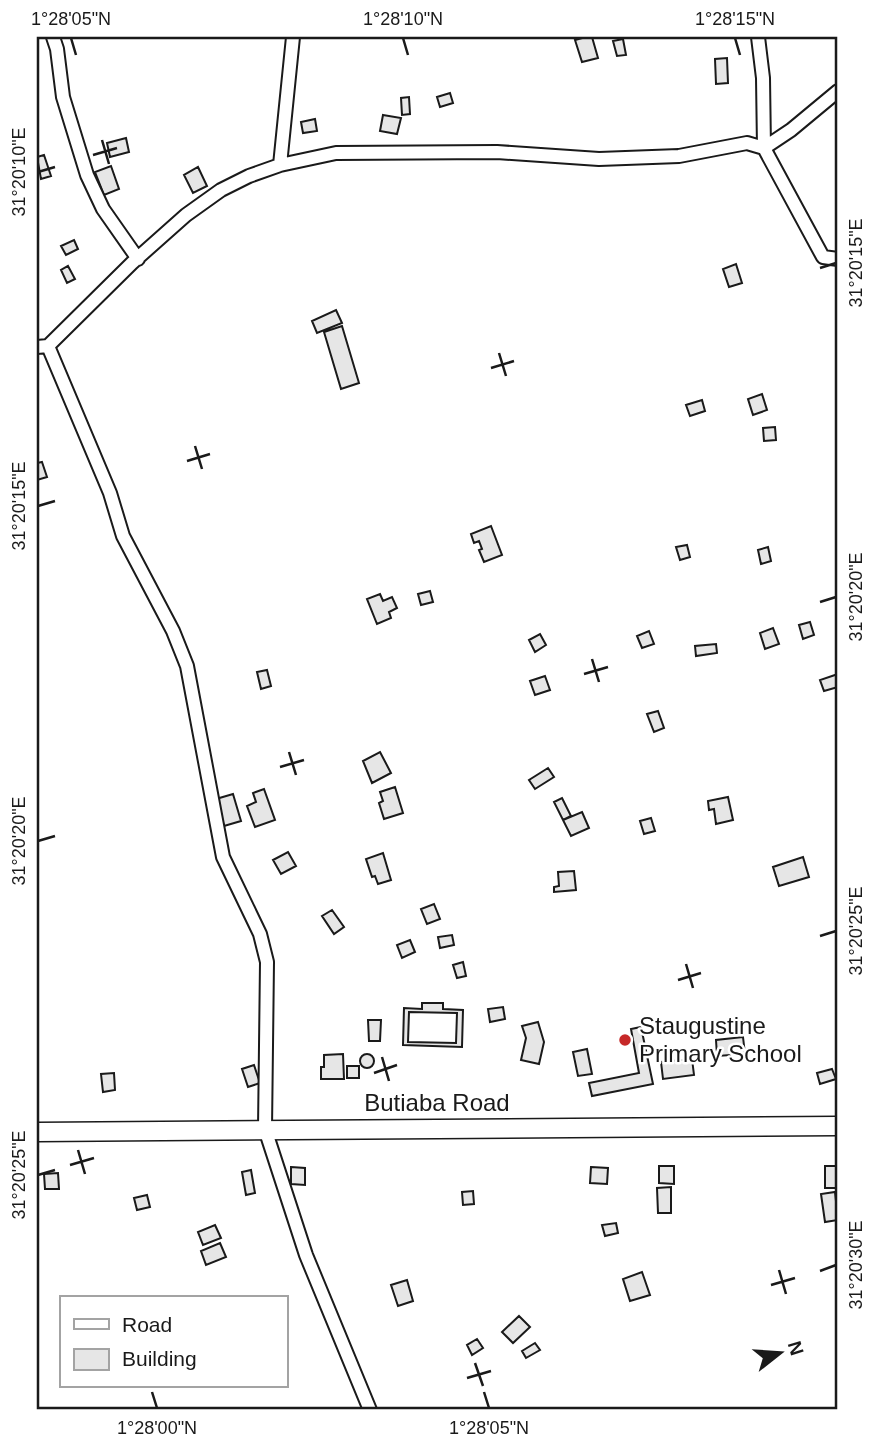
<svg xmlns="http://www.w3.org/2000/svg" width="875" height="1447" font-family="Arial,sans-serif">
<style>
.building{fill:#e6e6e6;stroke:#1a1a1a;stroke-width:2;fill-rule:evenodd}
.lines{fill:none;stroke-linecap:round;stroke-linejoin:round}
.minor-casing{stroke:#1a1a1a;stroke-width:16}
.secondary-casing{stroke:#1a1a1a;stroke-width:21}
.minor{stroke:#fff;stroke-width:12}
.secondary{stroke:#fff;stroke-width:18}
.ticks{fill:none;stroke:#1a1a1a;stroke-width:2.5}
.poi-dot{fill:#c62828;stroke:#fff;stroke-width:2.5}
.labels{text-anchor:middle;stroke-width:5;stroke-linejoin:round;paint-order:stroke}
.poi-label{font-size:24px;fill:#1a1a1a;stroke:#fff;text-anchor:start}
.street-label{font-size:24px;fill:#1a1a1a;stroke:#fff}
.neatline{fill:none;stroke:#1a1a1a;stroke-width:2.5}
.ticks-label{font-size:18px;text-anchor:middle;fill:#1a1a1a}
</style>
<rect width="100%" height="100%" fill="#fff"/>
<path class="building" d="M586,37H592L598,58L582,62L575,40Z
M623,39L626,55L617,56L613,41Z
M727,58L728,83L716,84L715,59Z
M450,93L453,103L440,107L437,97Z
M409,97L410,114L402,115L401,98Z
M383,115L401,118L397,134L380,131Z
M315,119L317,131L303,133L301,122Z
M126,138L129,152L110,157L107,143Z
M44,155L51,176L41,179L37,157Z
M111,166L119,189L104,195L95,172Z
M198,167L207,186L193,193L184,175Z
M74,240L78,249L66,255L61,246Z
M736,264L742,283L729,287L723,269Z
M68,266L75,279L67,283L61,270Z
M336,310L342,323L317,333L312,321Z
M342,326L359,383L341,389L324,332Z
M762,394L767,410L753,415L748,399Z
M702,400L705,411L690,416L686,405Z
M775,427L776,440L764,441L763,428Z
M42,462L47,477L37,480V463Z
M491,526L502,555L484,562L479,550L482,549L479,541L474,543L471,534Z
M687,545L690,557L680,560L676,547Z
M768,547L771,561L761,564L758,550Z
M430,591L433,602L421,605L418,594Z
M380,594L383,601L392,597L397,608L389,612L391,618L377,624L367,599Z
M810,622L814,635L803,639L799,625Z
M773,628L779,644L765,649L760,633Z
M649,631L654,644L642,648L637,636Z
M540,634L546,645L535,652L529,640Z
M716,644L717,653L696,656L695,646Z
M267,670L271,686L261,689L257,672Z
M838,674V687L824,691L820,680Z
M545,676L550,690L535,695L530,681Z
M658,711L664,728L654,732L647,714Z
M380,752L391,773L372,783L363,761Z
M548,768L554,777L535,789L529,780Z
M395,787L403,813L384,819L379,803L383,801L380,792Z
M264,789L275,820L255,827L247,806L256,802L253,793Z
M233,794L241,821L224,826L216,799Z
M728,797L733,820L716,824L714,809L709,810L708,801Z
M562,798L571,816L563,820L554,802Z
M582,812L589,828L571,836L563,820Z
M651,818L655,831L644,834L640,821Z
M288,852L296,866L281,874L273,860Z
M383,853L391,880L378,884L375,876L372,877L366,859Z
M803,857L809,877L779,886L773,867Z
M574,871L576,890L554,892V887L559,886L558,872Z
M434,904L440,919L427,924L421,909Z
M332,910L344,927L334,934L322,916Z
M452,935L454,945L440,948L438,937Z
M410,940L415,952L402,958L397,945Z
M463,962L466,976L457,978L453,965Z
M422,1003H443V1009L463,1010L462,1047L403,1045L404,1008L422,1009ZM409,1012L457,1013L456,1043L408,1042Z
M503,1007L505,1019L490,1022L488,1009Z
M368,1020H381L380,1041H369Z
M538,1022L544,1042L539,1064L521,1060L526,1038L522,1026Z
M641,1027L653,1084L592,1096L589,1083L639,1073L631,1029Z
M743,1037L745,1054L717,1056L716,1040Z
M587,1049L592,1074L578,1076L573,1052Z
M343,1054L344,1079H321V1067H324V1055Z
M360 1061a7 7 0 1 1 14 0a7 7 0 1 1-14 0Z
M692,1059L694,1075L663,1079L661,1062Z
M254,1065L260,1083L248,1087L242,1069Z
M347,1066H359V1078H347Z
M832,1069L836,1079L820,1084L817,1073Z
M114,1073L115,1090L103,1092L101,1074Z
M659,1166H674V1184L659,1183Z
M825,1166H838V1188H825Z
M291,1167L305,1168V1185L291,1184Z
M591,1167L608,1168L607,1184L590,1183Z
M251,1170L255,1193L246,1195L242,1172Z
M58,1173L59,1189H45L44,1174Z
M671,1187V1213H658L657,1188Z
M473,1191L474,1204L463,1205L462,1192Z
M835,1192L838,1220L825,1222L821,1194Z
M147,1195L150,1207L137,1210L134,1198Z
M616,1223L618,1233L605,1236L602,1225Z
M215,1225L221,1238L203,1245L198,1232Z
M220,1243L226,1257L206,1265L201,1251Z
M642,1272L650,1295L630,1301L623,1279Z
M407,1280L413,1301L398,1306L391,1285Z
M519,1316L530,1327L513,1343L502,1332Z
M477,1339L483,1348L472,1355L467,1345Z
M535,1343L540,1350L526,1358L522,1351Z"/>
<g class="lines">
<g class="minor-casing">
<path id="minor" d="M53,37L57,49L63,97L87,175L103,209L138,259
M758,37L763,78L764,148L823,257L838,259
M764,148L791,130L838,91
M280,165L293,37
M48,346L110,493L123,536L173,631L187,666L223,857L260,934L267,962L265,1129L306,1255L370,1410
M37,347L48,346L132,263L186,215L221,190L249,176L280,165L336,153L497,152L599,159L679,156L747,143L764,148"/>
</g>
<g class="secondary-casing">
<path id="secondary" d="M37,1132L838,1126"/>
</g>
<use href="#minor" class="minor"/>
<use href="#secondary" class="secondary"/>
</g>
<path class="ticks" d="M71,38L76,55M403,38L408,55M735,38L740,55M102,140L109,164M93,155L117,148M38,172L55,167M820,268L836,263M499,353L506,376M491,368L514,361M195,446L202,469M187,461L210,454M38,506L55,501M820,602L836,597M592,659L599,682M584,674L608,667M289,752L296,775M280,767L304,760M38,841L55,836M820,936L836,931M686,964L693,988M678,980L701,973M382,1057L389,1081M374,1073L397,1065M78,1150L85,1174M70,1165L94,1158M38,1175L55,1170M779,1270L786,1294M820,1271L836,1265M771,1285L795,1278M475,1363L483,1386M467,1378L491,1371M152,1392L157,1408M484,1392L489,1408"/>
<circle class="poi-dot" cx="625" cy="1040" r="7"/>
<g class="labels">
<g class="poi-label">
<text x="639" y="1034">Staugustine<tspan x="639" dy="28">Primary School</tspan></text>
</g>
<g class="street-label">
<text x="437" y="1111">Butiaba Road</text>
</g>
</g>
<rect width="875" height="1447" fill="none" stroke="#ffffff" stroke-width="77"/>
<rect x="60" y="1296" width="228" height="91" fill="#ffffff" stroke="#a3a3a3" stroke-width="2"/>
<rect x="74" y="1319" width="35" height="10" fill="#ffffff" stroke="#a3a3a3" stroke-width="2"/>
<text x="122" y="1332" font-size="21" fill="#1a1a1a">Road</text>
<rect x="74" y="1349" width="35" height="21" fill="#e6e6e6" stroke="#a3a3a3" stroke-width="2"/>
<text x="122" y="1366" font-size="21" fill="#1a1a1a">Building</text>
<g transform="translate(780 1353) rotate(73)" stroke="#ffffff" stroke-width="5" paint-order="stroke">
<path d="M0-5L12 26L0 18L-12 26Z" fill="#1a1a1a"/>
<text y="-10" font-size="19" font-weight="bold" text-anchor="middle" fill="#1a1a1a">N</text>
</g>
<rect x="38" y="38" width="798" height="1370" class="neatline"/>
<g class="ticks-label">
<text x="71" y="25">1°28'05"N</text>
<text x="403" y="25">1°28'10"N</text>
<text x="735" y="25">1°28'15"N</text>
<text transform="translate(19 172) rotate(-90)" y="6">31°20'10"E</text>
<text transform="translate(856 263) rotate(-90)" y="6">31°20'15"E</text>
<text transform="translate(19 506) rotate(-90)" y="6">31°20'15"E</text>
<text transform="translate(856 597) rotate(-90)" y="6">31°20'20"E</text>
<text transform="translate(19 841) rotate(-90)" y="6">31°20'20"E</text>
<text transform="translate(856 931) rotate(-90)" y="6">31°20'25"E</text>
<text transform="translate(19 1175) rotate(-90)" y="6">31°20'25"E</text>
<text transform="translate(856 1265) rotate(-90)" y="6">31°20'30"E</text>
<text x="157" y="1434">1°28'00"N</text>
<text x="489" y="1434">1°28'05"N</text>
</g>
</svg>
